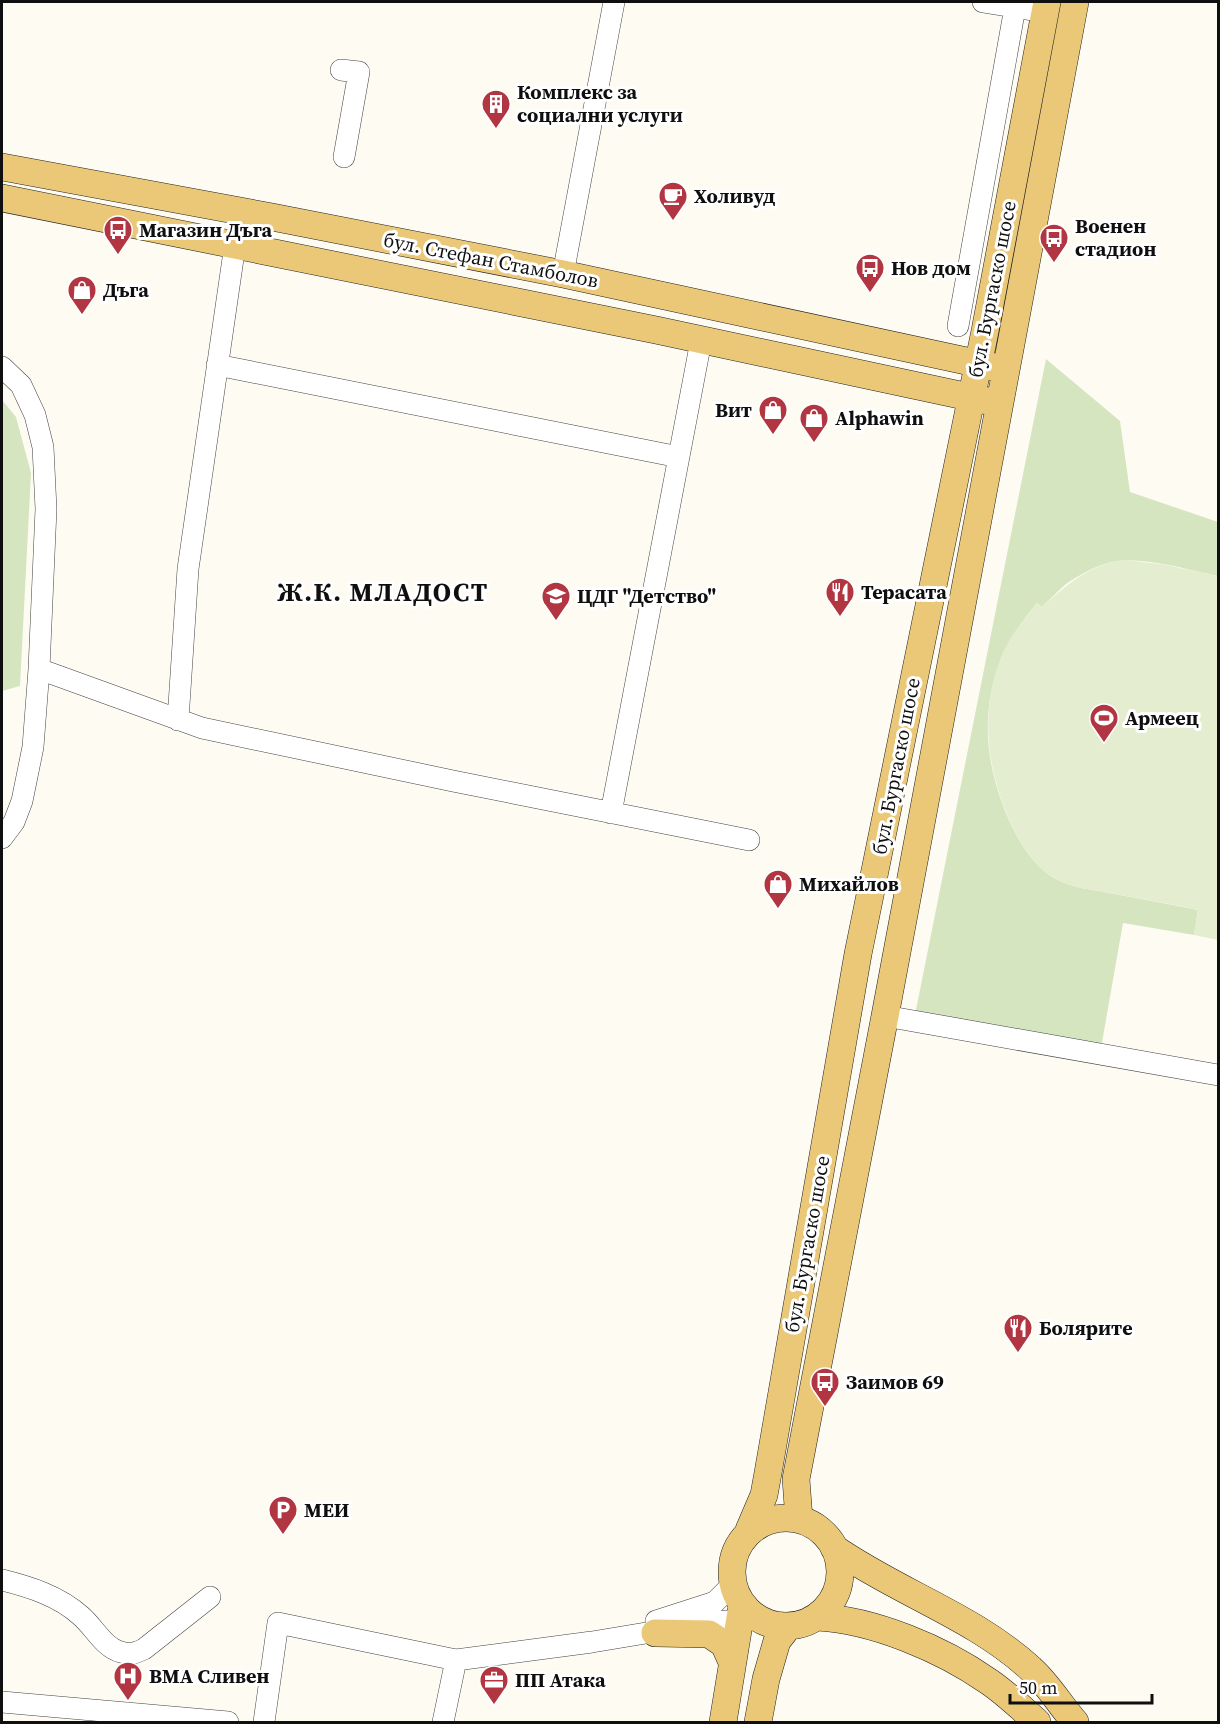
<svg xmlns="http://www.w3.org/2000/svg" width="1220" height="1724" font-family="'Source Serif 4',serif">
<style>
.grass{fill:#d5e5c0}
.pitch{fill:#e5edd0}
.lines{fill:none;stroke-linecap:round;stroke-linejoin:round}
.minor-casing{stroke:#424242;stroke-width:22}
.major-casing{stroke:#202020;stroke-width:28}
.minor{stroke:#fff;stroke-width:21}
.major{stroke:#eac877;stroke-width:27}
.labels{text-anchor:middle;stroke-width:6;stroke-linejoin:round;paint-order:stroke}
.poi-label{font-size:20px;font-weight:bold;fill:#0f0f0f;stroke:#fff;text-anchor:start}
.street-label{font-size:20px;fill:#0f0f0f;stroke:#fff}
.district-label{font-size:26px;font-weight:bold;letter-spacing:1.5px;fill:#0f0f0f;stroke:#fff}
</style>
<rect width="100%" height="100%" fill="#fefbf3"/>
<path class="grass" d="M1046,359L1120,421L1130,492L1218,522V576C1188,570 1143,556 1112,562C1097,565 1079,575 1066,584C1058,591 1050,599 1042,607L1037,603C980,669 975,742 1009,820C1019,842 1034,867 1056,879C1072,888 1091,889 1109,893C1138,898 1168,904 1198,910L1194,935L1123,923L1101,1048L915,1015Z
M2,400L16,417L31,473L20,686L2,691Z"/>
<path class="pitch" d="M1124,560L1161,564L1218,576V940L1194,935L1198,910C1167,903 1135,898 1104,892C1088,889 1070,887 1056,879C1033,866 1019,842 1009,819C987,769 980,712 1000,660C1007,640 1023,620 1037,603L1042,607C1068,584 1088,565 1124,560Z"/>
<g class="lines">
<g class="minor-casing">
<path id="minor" d="M983,2L1045,12
M341,70L359,72L344,157
M563,274L614,2
M958,326L1016,2
M217,365L679,457
M2,367L21,385L35,415L43,447L46,509L39,669L33,747L22,801L14,822L2,838
M39,669L202,728L453,781L749,840
M178,720L188,569L235,245
M611,813L701,341
M885,1016L1218,1075
M2,1580C30,1587 59,1596 81,1616C94,1627 104,1648 121,1652C130,1655 136,1653 144,1649L210,1597
M656,1621L715,1602L733,1584
M2,1702L228,1722
M264,1722L278,1623L456,1660L592,1642L712,1622L758,1619
M443,1722L456,1660"/>
</g>
<g class="major-casing">
<path id="major" d="M2,167L272,217L563,274L994,367
M2,198L656,330L988,401
M732 1572a54 54 0 1 1 108 0a54 54 0 1 1-108 0Z
M799,1519L796,1479L885,1016L1075,2
M749,1530L764,1495L768,1473L858,954L985,331L1047,2
M834,1548C897,1592 975,1617 1031,1669C1048,1684 1060,1705 1075,1722
M817,1617C874,1620 942,1649 988,1681C1006,1693 1021,1708 1037,1722
M655,1633L709,1634L724,1644L732,1662
M723,1722L742,1606
M758,1722L766,1679L777,1641L788,1627"/>
</g>
<use href="#minor" class="minor"/>
<use href="#major" class="major"/>
</g>
<defs>
<g id="building-pin" transform="scale(1.5)"><path d="M0 17L-7.5 6A9.5 9.5 0 1 1 7.5 6Z" fill="#b13642" stroke="#fff"/><path d="M-4-6H4V6H1V3H-1V6H-4ZM-2.5-4.3h1.7v1.8h-1.7ZM.8-4.3h1.7v1.8H.8ZM-2.5-1h1.7V.8h-1.7ZM.8-1h1.7V.8H.8Z" fill="#fff"/></g>
<g id="cafe-pin" transform="scale(1.5)"><path d="M0 17L-7.5 6A9.5 9.5 0 1 1 7.5 6Z" fill="#b13642" stroke="#fff"/><path d="M-5.5-4.5H6V0H3Q3 3.5 0 3.5H-2.5Q-5.5 3.5-5.5 0ZM3-3.2v2h1.7v-2ZM-6 4.5H4V6H-6Z" fill="#fff"/></g>
<g id="bus-pin" transform="scale(1.5)"><path d="M0 17L-7.5 6A9.5 9.5 0 1 1 7.5 6Z" fill="#b13642" stroke="#fff"/><path d="M-5-6H5V4H4V6H2V4H-2V6H-4V4H-5ZM-3.5-4V0h7V-4ZM-3.5 1.2v1.5H-2V1.2ZM2 1.2v1.5H3.5V1.2Z" fill="#fff"/></g>
<g id="shop-pin" transform="scale(1.5)"><path d="M0 17L-7.5 6A9.5 9.5 0 1 1 7.5 6Z" fill="#b13642" stroke="#fff"/><path d="M-5-2.5h2.3a2.7 3.5 0 0 1 5.4 0H5L5.5 6h-11ZM-1.5-2.5h3a1.5 2.3 0 0 0-3 0Z" fill="#fff"/></g>
<g id="restaurant-pin" transform="scale(1.5)"><path d="M0 17L-7.5 6A9.5 9.5 0 1 1 7.5 6Z" fill="#b13642" stroke="#fff"/><path d="M-5-6h1v4h1v-4h1v4h1v-4h1v5L-1.5 .5V6h-2V.5L-5-1ZM5-6V6H3V1.5H1.5Q1.5-4 5-6Z" fill="#fff"/></g>
<g id="school-pin" transform="scale(1.5)"><path d="M0 17L-7.5 6A9.5 9.5 0 1 1 7.5 6Z" fill="#b13642" stroke="#fff"/><path d="M0-5L7-2L0 1L-7-2ZM-4 1L0 2.5L4 1V4Q0 6-4 4Z" fill="#fff"/></g>
<g id="stadium-pin" transform="scale(1.5)"><path d="M0 17L-7.5 6A9.5 9.5 0 1 1 7.5 6Z" fill="#b13642" stroke="#fff"/><path d="M0-5a6.5 5 0 1 0 0 10a6.5 5 0 1 0 0-10ZM-3.5-1.8h7v3.6h-7Z" fill="#fff"/></g>
<g id="parking-pin" transform="scale(1.5)"><path d="M0 17L-7.5 6A9.5 9.5 0 1 1 7.5 6Z" fill="#b13642" stroke="#fff"/><path d="M-3.5-5.5H1a3.5 3.5 0 0 1 0 7H-1V5.5H-3.5ZM-1-3.4V-.6H.8a1.4 1.4 0 0 0 0-2.8Z" fill="#fff"/></g>
<g id="hospital-pin" transform="scale(1.5)"><path d="M0 17L-7.5 6A9.5 9.5 0 1 1 7.5 6Z" fill="#b13642" stroke="#fff"/><path d="M-5-5h3v3.5h4V-5h3V5h-3V1.5h-4V5h-3Z" fill="#fff"/></g>
<g id="office-pin" transform="scale(1.5)"><path d="M0 17L-7.5 6A9.5 9.5 0 1 1 7.5 6Z" fill="#b13642" stroke="#fff"/><path d="M-6-3h4V-5.5h4V-3h4V5H-6ZM-1-4.5V-3h2v-1.5ZM-6 0V1H6V0Z" fill="#fff"/></g>
</defs>
<g fill-rule="evenodd">
<use href="#building-pin" x="496" y="104"/>
<use href="#cafe-pin" x="673" y="196"/>
<use href="#bus-pin" x="118" y="230"/>
<use href="#bus-pin" x="1054" y="238"/>
<use href="#bus-pin" x="870" y="268"/>
<use href="#shop-pin" x="82" y="290"/>
<use href="#shop-pin" x="773" y="410"/>
<use href="#shop-pin" x="814" y="418"/>
<use href="#restaurant-pin" x="840" y="592"/>
<use href="#school-pin" x="556" y="596"/>
<use href="#stadium-pin" x="1104" y="718"/>
<use href="#shop-pin" x="778" y="884"/>
<use href="#restaurant-pin" x="1018" y="1328"/>
<use href="#bus-pin" x="825" y="1382"/>
<use href="#parking-pin" x="283" y="1510"/>
<use href="#hospital-pin" x="128" y="1676"/>
<use href="#office-pin" x="494" y="1680"/>
</g>
<g class="labels">
<g class="poi-label">
<text x="517" y="99">Комплекс за<tspan x="517" dy="23">социални услуги</tspan></text>
<text x="694" y="203">Холивуд</text>
<text x="1075" y="233">Военен<tspan x="1075" dy="23">стадион</tspan></text>
<text x="139" y="237">Магазин Дъга</text>
<text x="891" y="275">Нов дом</text>
<text x="103" y="297">Дъга</text>
<text x="752" y="417" text-anchor="end">Вит</text>
<text x="835" y="425">Alphawin</text>
<text x="861" y="599">Терасата</text>
<text x="577" y="603">ЦДГ "Детство"</text>
<text x="1125" y="725">Армеец</text>
<text x="799" y="891">Михайлов</text>
<text x="1039" y="1335">Болярите</text>
<text x="846" y="1389">Заимов 69</text>
<text x="304" y="1517">МЕИ</text>
<text x="149" y="1683">ВМА Сливен</text>
<text x="515" y="1687">ПП Атака</text>
</g>
<g class="street-label">
<text transform="translate(491 260) rotate(11)" y="7">бул. Стефан Стамболов</text>
<text transform="translate(992 289) rotate(-79)" y="7">бул. Бургаско шосе</text>
<text transform="translate(896 766) rotate(-79)" y="7">бул. Бургаско шосе</text>
<text transform="translate(807 1244) rotate(-80)" y="7">бул. Бургаско шосе</text>
</g>
<g class="district-label">
<text x="383" y="601">Ж.К. МЛАДОСТ</text>
</g>
</g>
<rect width="1220" height="1724" fill="none" stroke="#0f0f0f" stroke-width="6"/>
<path d="M1010 1694v9h142v-9" fill="none" stroke="#0f0f0f" stroke-width="3"/>
<text x="1019" y="1694" font-size="18" fill="#0f0f0f" stroke="#ffffff" stroke-width="4.5" paint-order="stroke">50 m</text>
</svg>
